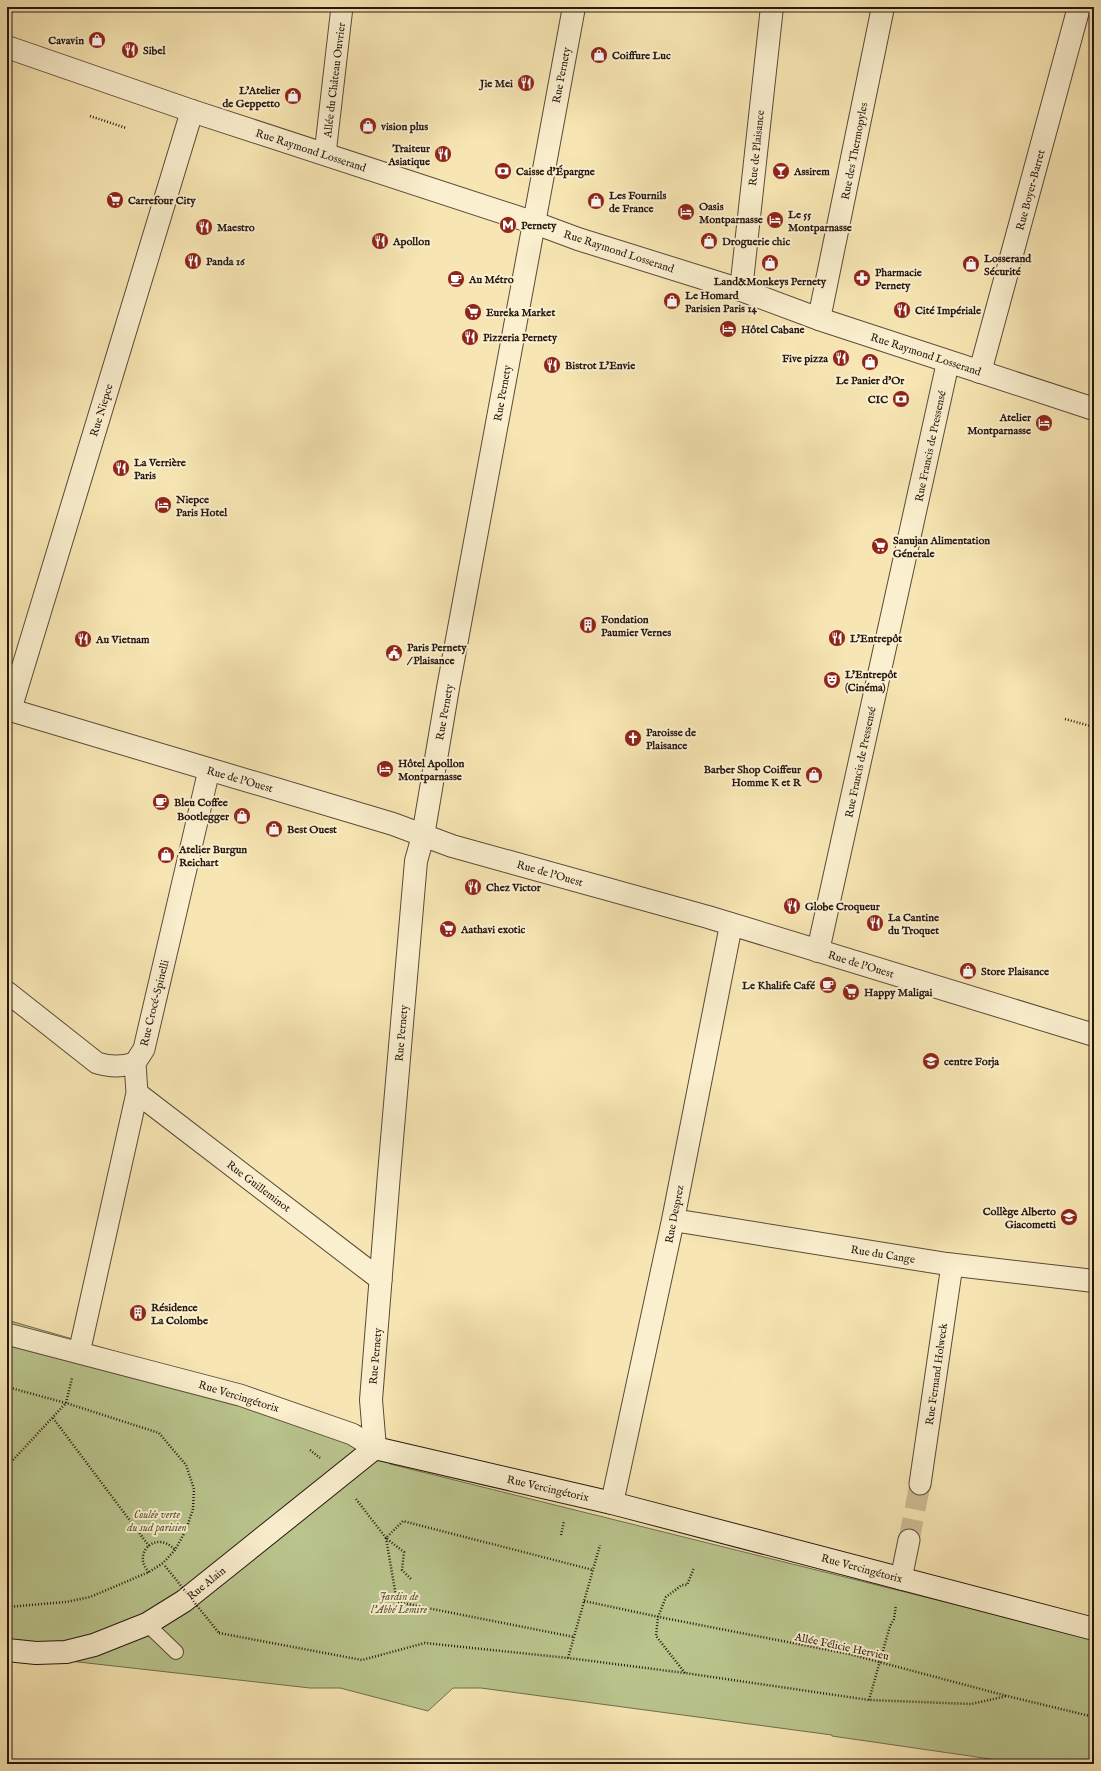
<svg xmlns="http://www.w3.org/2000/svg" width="1101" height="1771" font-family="'IM FELL English',serif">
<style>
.green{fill:#bac68e;stroke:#706e4f}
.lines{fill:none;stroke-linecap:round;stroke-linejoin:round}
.pedestrian-tunnel{stroke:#cdbc92;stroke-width:21;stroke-dasharray:21 10;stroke-linecap:butt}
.service-casing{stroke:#5a4a39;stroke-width:16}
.pedestrian-casing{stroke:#5a4a39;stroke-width:23}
.minor-casing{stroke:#5a4a39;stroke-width:24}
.tertiary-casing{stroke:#5a4a39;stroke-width:24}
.secondary-casing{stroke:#261610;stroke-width:24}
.path{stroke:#261610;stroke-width:2.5;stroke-dasharray:1 2;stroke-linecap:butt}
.service{stroke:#faefce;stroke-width:14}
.pedestrian{stroke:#faefce;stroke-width:21}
.minor{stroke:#faefce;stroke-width:22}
.tertiary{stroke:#faefce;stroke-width:22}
.secondary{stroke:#faefce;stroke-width:22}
.path-bridge{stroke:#261610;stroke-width:2.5;stroke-dasharray:1 2;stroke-linecap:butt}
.labels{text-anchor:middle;stroke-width:4;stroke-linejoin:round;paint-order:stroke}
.poi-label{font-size:11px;font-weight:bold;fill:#261610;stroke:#faefce;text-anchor:start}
.street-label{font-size:11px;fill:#261610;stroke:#faefce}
.park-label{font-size:11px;font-style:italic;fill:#5a543c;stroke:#faefce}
</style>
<rect width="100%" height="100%" fill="#f7e6b3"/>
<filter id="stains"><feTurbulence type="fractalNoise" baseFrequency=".005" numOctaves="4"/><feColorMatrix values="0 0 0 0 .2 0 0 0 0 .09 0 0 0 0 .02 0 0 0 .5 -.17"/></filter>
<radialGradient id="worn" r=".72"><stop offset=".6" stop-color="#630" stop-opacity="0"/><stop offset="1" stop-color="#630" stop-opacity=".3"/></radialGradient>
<path class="green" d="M7,1320L238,1387L370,1429L390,1464L1094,1639V1764H1025L832,1736V1735L481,1688H453L428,1711L340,1688H310L7,1654Z"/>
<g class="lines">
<path class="pedestrian-tunnel" d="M909,1540L920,1484"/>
<g class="service-casing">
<path id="service" d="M147,1624L176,1652"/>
</g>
<g class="pedestrian-casing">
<path id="pedestrian" d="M325,154L342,7
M7,992L97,1063C111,1067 121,1067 135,1063
M137,1093L381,1280
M7,1334L240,1395L352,1434L375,1448
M79,1353L137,1093L135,1063L144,1049L209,770
M920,1484L952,1265
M901,1579L909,1540"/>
</g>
<g class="minor-casing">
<path id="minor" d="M741,290L772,7
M819,319L883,7
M980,372L1079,7
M7,709L393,824L452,846L708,917L1094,1035
M10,710L192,111
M818,951L948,362
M673,1220L947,1264L1094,1281
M375,1448L371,1400L389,1174L416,861L423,836L448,688L574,7
M612,1503L673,1220L731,925"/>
</g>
<g class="tertiary-casing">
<path id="tertiary" d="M7,47L192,111L535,223L578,239L741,290L819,319L1094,409"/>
</g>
<g class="secondary-casing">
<path id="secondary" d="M7,1650L36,1653L66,1652L94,1645L147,1624L184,1601L375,1448L612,1503L1094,1629"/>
</g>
<path class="path" d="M90,116L126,128
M1065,719L1094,727
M7,1387L66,1403L159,1433L186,1465L194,1489L193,1509L186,1530L175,1550L163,1563L149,1572L90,1597L66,1602L7,1607
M53,1418L149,1546
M310,1450L320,1458
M13,1460L66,1403L72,1378
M356,1499L386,1538L403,1521L593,1570
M561,1535L564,1521
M386,1538L397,1602L574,1637
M387,1539L404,1552L402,1570L412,1580
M149,1572C131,1554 156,1529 175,1550
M584,1601L664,1618L849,1654L1007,1696L1094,1717
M219,1633L362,1660L425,1643L568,1658L685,1673L869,1700L971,1704L1007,1696
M568,1658L600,1545
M685,1673L656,1636L658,1617L666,1597L682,1585H687L694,1568
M869,1700L890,1626L894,1619L896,1605"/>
<use href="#service" class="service"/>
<use href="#pedestrian" class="pedestrian"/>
<use href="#minor" class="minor"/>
<use href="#tertiary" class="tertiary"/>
<use href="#secondary" class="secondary"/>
<path class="path-bridge" d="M165,1566L219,1633"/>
</g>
<defs>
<g id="shop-disc" transform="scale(0.9)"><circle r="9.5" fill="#8f2418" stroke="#faefce"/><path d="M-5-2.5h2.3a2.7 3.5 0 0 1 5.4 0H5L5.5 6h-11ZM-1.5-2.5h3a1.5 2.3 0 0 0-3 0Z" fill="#fff"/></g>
<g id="restaurant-disc" transform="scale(0.9)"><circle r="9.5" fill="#8f2418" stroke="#faefce"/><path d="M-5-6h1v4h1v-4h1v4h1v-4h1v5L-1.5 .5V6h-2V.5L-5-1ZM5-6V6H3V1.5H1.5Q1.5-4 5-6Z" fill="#fff"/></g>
<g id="bank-disc" transform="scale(0.9)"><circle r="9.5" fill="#8f2418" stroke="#faefce"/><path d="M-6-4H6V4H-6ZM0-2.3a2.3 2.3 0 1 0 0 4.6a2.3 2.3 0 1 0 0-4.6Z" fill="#fff"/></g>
<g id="bar-disc" transform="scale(0.9)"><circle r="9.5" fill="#8f2418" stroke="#faefce"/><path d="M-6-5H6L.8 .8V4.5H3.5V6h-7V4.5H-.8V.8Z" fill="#fff"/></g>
<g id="supermarket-disc" transform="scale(0.9)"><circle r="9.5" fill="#8f2418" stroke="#faefce"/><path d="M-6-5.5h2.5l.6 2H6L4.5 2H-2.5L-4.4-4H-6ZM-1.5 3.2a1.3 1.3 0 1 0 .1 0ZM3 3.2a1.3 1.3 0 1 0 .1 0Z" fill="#fff"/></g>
<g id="hotel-disc" transform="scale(0.9)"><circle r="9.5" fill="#8f2418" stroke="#faefce"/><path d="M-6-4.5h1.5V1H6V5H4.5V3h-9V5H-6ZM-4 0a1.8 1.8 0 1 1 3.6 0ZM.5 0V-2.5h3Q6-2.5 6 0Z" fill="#fff"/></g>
<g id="metro-disc" transform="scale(0.9)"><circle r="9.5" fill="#8f2418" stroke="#faefce"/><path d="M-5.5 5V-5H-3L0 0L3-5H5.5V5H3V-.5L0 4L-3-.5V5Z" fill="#fff"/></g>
<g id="pharmacy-disc" transform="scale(0.9)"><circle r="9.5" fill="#8f2418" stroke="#faefce"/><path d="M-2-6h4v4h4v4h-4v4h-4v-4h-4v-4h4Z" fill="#fff"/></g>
<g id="cafe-disc" transform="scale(0.9)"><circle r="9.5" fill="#8f2418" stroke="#faefce"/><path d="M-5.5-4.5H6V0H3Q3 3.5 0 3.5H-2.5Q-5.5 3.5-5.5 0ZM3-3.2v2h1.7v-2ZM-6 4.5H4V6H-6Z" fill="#fff"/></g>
<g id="building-disc" transform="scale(0.9)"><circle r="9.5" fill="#8f2418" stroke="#faefce"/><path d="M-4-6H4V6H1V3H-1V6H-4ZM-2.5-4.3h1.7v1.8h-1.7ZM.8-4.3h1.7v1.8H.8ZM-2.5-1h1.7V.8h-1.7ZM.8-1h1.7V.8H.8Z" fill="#fff"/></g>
<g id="civic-disc" transform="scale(0.9)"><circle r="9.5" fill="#8f2418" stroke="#faefce"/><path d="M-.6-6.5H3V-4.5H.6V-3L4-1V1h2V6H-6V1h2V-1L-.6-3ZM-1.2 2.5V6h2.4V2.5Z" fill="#fff"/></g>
<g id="theatre-disc" transform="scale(0.9)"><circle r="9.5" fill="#8f2418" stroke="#faefce"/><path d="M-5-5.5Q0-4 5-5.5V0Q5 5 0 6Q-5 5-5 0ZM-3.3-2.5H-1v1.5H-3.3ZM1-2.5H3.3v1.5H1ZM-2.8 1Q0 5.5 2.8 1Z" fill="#fff"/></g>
<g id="church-disc" transform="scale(0.9)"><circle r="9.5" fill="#8f2418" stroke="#faefce"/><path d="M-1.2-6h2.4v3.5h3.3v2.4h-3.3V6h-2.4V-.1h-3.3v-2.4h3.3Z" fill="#fff"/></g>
<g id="university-disc" transform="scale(0.9)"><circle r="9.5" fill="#8f2418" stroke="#faefce"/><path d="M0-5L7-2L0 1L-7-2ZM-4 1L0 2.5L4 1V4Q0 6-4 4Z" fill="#fff"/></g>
<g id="school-disc" transform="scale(0.9)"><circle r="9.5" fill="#8f2418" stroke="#faefce"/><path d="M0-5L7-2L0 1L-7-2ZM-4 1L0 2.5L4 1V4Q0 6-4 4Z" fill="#fff"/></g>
</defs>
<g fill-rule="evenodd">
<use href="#shop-disc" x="97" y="40"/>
<use href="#restaurant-disc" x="130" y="50"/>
<use href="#shop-disc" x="599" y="55"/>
<use href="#restaurant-disc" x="526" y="83"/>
<use href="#shop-disc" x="293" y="96"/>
<use href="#shop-disc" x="368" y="126"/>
<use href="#restaurant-disc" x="443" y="154"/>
<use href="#bank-disc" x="503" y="171"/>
<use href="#bar-disc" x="781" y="171"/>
<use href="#supermarket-disc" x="115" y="200"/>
<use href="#shop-disc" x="596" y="201"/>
<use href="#hotel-disc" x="686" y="212"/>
<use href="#hotel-disc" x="775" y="220"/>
<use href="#metro-disc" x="508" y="225"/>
<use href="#restaurant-disc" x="204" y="227"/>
<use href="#restaurant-disc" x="380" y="241"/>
<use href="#shop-disc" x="709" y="241"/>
<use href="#restaurant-disc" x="193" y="261"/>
<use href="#shop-disc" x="770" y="263"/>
<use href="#shop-disc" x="971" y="264"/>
<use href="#pharmacy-disc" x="862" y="278"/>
<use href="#cafe-disc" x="456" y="279"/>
<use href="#shop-disc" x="672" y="301"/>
<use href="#restaurant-disc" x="902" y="310"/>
<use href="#supermarket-disc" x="473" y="312"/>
<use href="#hotel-disc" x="728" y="329"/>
<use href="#restaurant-disc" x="470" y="337"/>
<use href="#restaurant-disc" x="841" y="358"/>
<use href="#shop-disc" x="870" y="362"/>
<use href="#restaurant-disc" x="552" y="365"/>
<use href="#bank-disc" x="901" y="399"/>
<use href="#hotel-disc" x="1044" y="423"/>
<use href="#restaurant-disc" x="121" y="468"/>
<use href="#hotel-disc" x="163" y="505"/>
<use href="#supermarket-disc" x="880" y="546"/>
<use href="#building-disc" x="588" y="625"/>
<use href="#restaurant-disc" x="837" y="638"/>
<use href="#restaurant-disc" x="83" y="639"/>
<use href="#civic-disc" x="394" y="653"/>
<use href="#theatre-disc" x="832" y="680"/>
<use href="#church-disc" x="633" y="738"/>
<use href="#hotel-disc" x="385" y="769"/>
<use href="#shop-disc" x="814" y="775"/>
<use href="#cafe-disc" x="161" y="802"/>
<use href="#shop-disc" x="242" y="816"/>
<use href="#shop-disc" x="274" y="829"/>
<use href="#shop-disc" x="166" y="855"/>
<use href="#restaurant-disc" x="473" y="887"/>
<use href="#restaurant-disc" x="792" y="906"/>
<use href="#restaurant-disc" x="875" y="923"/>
<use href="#supermarket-disc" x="448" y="929"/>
<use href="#shop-disc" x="968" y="971"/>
<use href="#cafe-disc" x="828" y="985"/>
<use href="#supermarket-disc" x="851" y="992"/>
<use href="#university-disc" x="931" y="1061"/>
<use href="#school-disc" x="1069" y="1217"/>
<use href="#building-disc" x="138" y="1313"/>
</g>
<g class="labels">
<g class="poi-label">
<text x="84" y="44" text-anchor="end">Cavavin</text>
<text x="143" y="54">Sibel</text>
<text x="612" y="59">Coiffure Luc</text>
<text x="513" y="87" text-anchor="end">Jie Mei</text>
<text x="280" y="94" text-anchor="end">L'Atelier<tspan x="280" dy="13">de Geppetto</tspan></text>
<text x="381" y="130">vision plus</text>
<text x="430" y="152" text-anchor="end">Traiteur<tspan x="430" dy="13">Asiatique</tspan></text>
<text x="516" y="175">Caisse d'Épargne</text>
<text x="794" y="175">Assirem</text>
<text x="609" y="199">Les Fournils<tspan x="609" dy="13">de France</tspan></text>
<text x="128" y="204">Carrefour City</text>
<text x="699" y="210">Oasis<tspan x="699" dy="13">Montparnasse</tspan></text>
<text x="788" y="218">Le 55<tspan x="788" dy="13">Montparnasse</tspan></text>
<text x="521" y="229">Pernety</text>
<text x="217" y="231">Maestro</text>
<text x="393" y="245">Apollon</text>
<text x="722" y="245">Droguerie chic</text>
<text x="984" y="262">Losserand<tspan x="984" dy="13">Sécurité</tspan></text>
<text x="206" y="265">Panda 16</text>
<text x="875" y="276">Pharmacie<tspan x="875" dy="13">Pernety</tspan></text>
<text x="469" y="283">Au Métro</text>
<text x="770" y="285" text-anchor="middle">Land&amp;Monkeys Pernety</text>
<text x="685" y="299">Le Homard<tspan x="685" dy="13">Parisien Paris 14</tspan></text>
<text x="915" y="314">Cité Impériale</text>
<text x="486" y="316">Eureka Market</text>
<text x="741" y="333">Hôtel Cabane</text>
<text x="483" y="341">Pizzeria Pernety</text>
<text x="828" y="362" text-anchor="end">Five pizza</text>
<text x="565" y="369">Bistrot L'Envie</text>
<text x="870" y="384" text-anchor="middle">Le Panier d'Or</text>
<text x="888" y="403" text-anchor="end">CIC</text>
<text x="1031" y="421" text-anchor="end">Atelier<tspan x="1031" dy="13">Montparnasse</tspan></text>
<text x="134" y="466">La Verrière<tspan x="134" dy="13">Paris</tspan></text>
<text x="176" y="503">Niepce<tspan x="176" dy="13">Paris Hotel</tspan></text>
<text x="893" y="544">Sanujan Alimentation<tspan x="893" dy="13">Génerale</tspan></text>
<text x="601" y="623">Fondation<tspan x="601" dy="13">Paumier Vernes</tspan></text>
<text x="850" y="642">L'Entrepôt</text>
<text x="96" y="643">Au Vietnam</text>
<text x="407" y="651">Paris Pernety<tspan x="407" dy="13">/ Plaisance</tspan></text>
<text x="845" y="678">L'Entrepôt<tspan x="845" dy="13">(Cinéma)</tspan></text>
<text x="646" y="736">Paroisse de<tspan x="646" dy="13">Plaisance</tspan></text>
<text x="398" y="767">Hôtel Apollon<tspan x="398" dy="13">Montparnasse</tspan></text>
<text x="801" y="773" text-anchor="end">Barber Shop Coiffeur<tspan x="801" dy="13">Homme K et R</tspan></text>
<text x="174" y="806">Bleu Coffee</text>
<text x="229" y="820" text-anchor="end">Bootlegger</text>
<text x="287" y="833">Best Ouest</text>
<text x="179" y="853">Atelier Burgun<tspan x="179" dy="13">Reichart</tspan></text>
<text x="486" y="891">Chez Victor</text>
<text x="805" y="910">Globe Croqueur</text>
<text x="888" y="921">La Cantine<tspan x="888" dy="13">du Troquet</tspan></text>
<text x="461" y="933">Aathavi exotic</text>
<text x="981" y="975">Store Plaisance</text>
<text x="815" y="989" text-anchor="end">Le Khalife Café</text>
<text x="864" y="996">Happy Maligai</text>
<text x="944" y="1065">centre Forja</text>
<text x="1056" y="1215" text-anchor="end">Collège Alberto<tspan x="1056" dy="13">Giacometti</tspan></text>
<text x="151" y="1311">Résidence<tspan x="151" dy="13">La Colombe</tspan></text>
</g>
<g class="street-label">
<text transform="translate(561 75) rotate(-79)" y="4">Rue Pernety</text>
<text transform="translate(334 80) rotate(-83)" y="4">Allée du Château Ouvrier</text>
<text transform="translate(756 148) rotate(-84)" y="4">Rue de Plaisance</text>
<text transform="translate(311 150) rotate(18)" y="4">Rue Raymond Losserand</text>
<text transform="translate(854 151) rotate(-79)" y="4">Rue des Thermopyles</text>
<text transform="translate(1030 190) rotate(-75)" y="4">Rue Boyer-Barret</text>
<text transform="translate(619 251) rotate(18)" y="4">Rue Raymond Losserand</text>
<text transform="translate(926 354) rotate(18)" y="4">Rue Raymond Losserand</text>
<text transform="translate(502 393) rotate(-80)" y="4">Rue Pernety</text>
<text transform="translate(101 410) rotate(-73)" y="4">Rue Niepce</text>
<text transform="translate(930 446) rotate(-78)" y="4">Rue Francis de Pressensé</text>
<text transform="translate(444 712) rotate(-80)" y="4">Rue Pernety</text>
<text transform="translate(860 762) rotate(-78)" y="4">Rue Francis de Pressensé</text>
<text transform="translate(240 779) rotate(16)" y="4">Rue de l'Ouest</text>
<text transform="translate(550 873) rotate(16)" y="4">Rue de l'Ouest</text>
<text transform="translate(861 964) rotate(17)" y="4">Rue de l'Ouest</text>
<text transform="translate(154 1003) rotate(-76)" y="4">Rue Crocé-Spinelli</text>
<text transform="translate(401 1033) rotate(-85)" y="4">Rue Pernety</text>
<text transform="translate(259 1186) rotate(37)" y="4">Rue Guilleminot</text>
<text transform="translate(674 1214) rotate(-79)" y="4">Rue Desprez</text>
<text transform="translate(883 1254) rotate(9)" y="4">Rue du Cange</text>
<text transform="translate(375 1356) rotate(-85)" y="4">Rue Pernety</text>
<text transform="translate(936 1374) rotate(-82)" y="4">Rue Fernand Holweck</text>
<text transform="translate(239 1396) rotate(17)" y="4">Rue Vercingétorix</text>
<text transform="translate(548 1488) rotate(13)" y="4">Rue Vercingétorix</text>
<text transform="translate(862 1568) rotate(15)" y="4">Rue Vercingétorix</text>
<text transform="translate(206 1583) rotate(-39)" y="4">Rue Alain</text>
<text transform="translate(842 1646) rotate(12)" y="4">Allée Félicie Hervieu</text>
</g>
<g class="park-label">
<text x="157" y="1518">Coulée verte<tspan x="157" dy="13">du sud parisien</tspan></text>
<text x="399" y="1600">Jardin de<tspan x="399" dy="13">l'Abbé Lemire</tspan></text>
</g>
</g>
<rect width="1101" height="1771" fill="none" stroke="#f7e6b3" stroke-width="24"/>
<rect x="8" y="8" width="1085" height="1755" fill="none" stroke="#261610" stroke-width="2"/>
<rect x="12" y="12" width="1077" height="1747" fill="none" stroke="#261610"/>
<rect width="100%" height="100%" filter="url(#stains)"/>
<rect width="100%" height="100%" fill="url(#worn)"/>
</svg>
